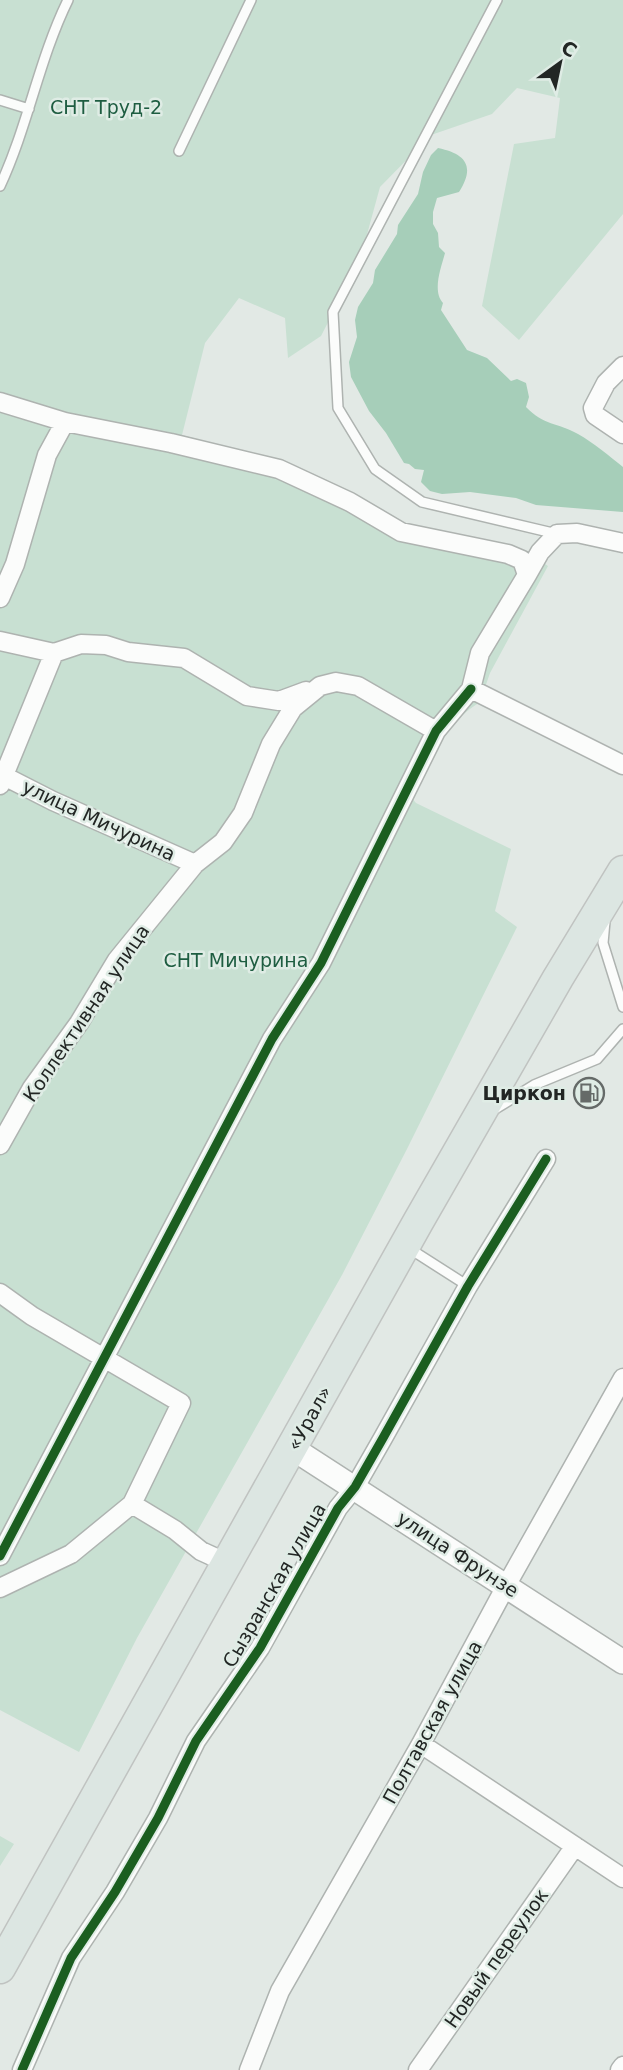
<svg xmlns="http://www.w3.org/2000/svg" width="623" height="2070" font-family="'DejaVu Sans',sans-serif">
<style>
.green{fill:#c8e0d2}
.water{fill:#a6ceb9}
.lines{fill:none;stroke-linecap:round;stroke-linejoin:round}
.service-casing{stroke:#aeb3b0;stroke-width:12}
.minor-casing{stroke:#aeb3b0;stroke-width:21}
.tertiary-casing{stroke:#aeb3b0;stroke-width:26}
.trunk-casing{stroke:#c0c3c1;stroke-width:33}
.service{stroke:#fbfcfb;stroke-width:9}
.minor{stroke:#fbfcfb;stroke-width:18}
.tertiary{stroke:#fbfcfb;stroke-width:23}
.trunk{stroke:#dce6e2;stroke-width:30}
.cycleway-casing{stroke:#dfece5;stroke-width:13}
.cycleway{stroke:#1b5e20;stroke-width:9}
.labels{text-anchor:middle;stroke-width:5;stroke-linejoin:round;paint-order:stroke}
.park-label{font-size:19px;fill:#1e5d41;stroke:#dfece5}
.street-label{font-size:19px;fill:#222624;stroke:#dfece5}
.poi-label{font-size:19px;font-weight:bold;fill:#222624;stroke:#dfece5;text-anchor:end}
</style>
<rect width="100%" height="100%" fill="#e2e9e5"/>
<path class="green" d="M0,0H623V214L519,340L482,306L514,144L555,138L560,98L517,88L492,114L431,135L380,187L360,260L321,336L288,358L285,318L239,298L205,343L182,435L281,462L409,525L527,552L548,566L490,673L480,702C442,726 431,759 411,797L416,803L511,849L495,911L517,927L407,1149L342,1275L137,1638L79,1752L0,1710Z
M0,1836L14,1844L0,1866Z"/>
<path class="water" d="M438,148C467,154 475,167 459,192L437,198L433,212V224L438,233L439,247L445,253C441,268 432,291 443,303L441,310L467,350L487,358L511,381L517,379L526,383L529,397L526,407C544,426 557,422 578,434C594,443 609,456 623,467V512L536,505L516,498L470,492L442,494L430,491L421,482L424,470L415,469L409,464L404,463L386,433L369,411L351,377L349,362L357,337L355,320L358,307L373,283L375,270L397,234L398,225L418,194L423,172L431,155Z"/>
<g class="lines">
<g class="service-casing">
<path id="service" d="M497,0L333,312L338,408L375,469L422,502L557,534
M0,100L29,109
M179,151L251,0
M0,186C28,126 39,59 68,0
M605,921L603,943L623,1007
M492,1111L534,1085L597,1059L623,1029
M407,1247L468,1286"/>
</g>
<g class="minor-casing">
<path id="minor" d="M623,366L606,383L593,408L595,415L623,434
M0,402L65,422L171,443L279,469L350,502L401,532L508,554L522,560L527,575L480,653L471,689L623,765
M527,575L540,552L557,534L577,533L623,543
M0,598L15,564L47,455L65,422
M0,641L54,653L0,785
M54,653L81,644L106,645L128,652L184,658L247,696L279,701L306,691
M4,776L53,801L195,864
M0,1145L32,1088L79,1023L117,960L195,864L223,842L243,813L271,744L293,708L320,686L336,682L358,686L436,731
M0,1293L32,1316L181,1403L132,1504L175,1530L201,1551L227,1563
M0,1556L272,1039L321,963L436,731L471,689
M0,1588L71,1554L132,1504
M421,1744L623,1878
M22,2070L71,1958L115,1892L158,1818L196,1741L260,1648L338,1508L355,1487L383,1438L468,1286L546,1159
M249,2070L280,1991L421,1744L506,1586L623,1378
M418,2070L575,1846
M620,2070L623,2066"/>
</g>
<g class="tertiary-casing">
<path id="tertiary" d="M292,1448L623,1662"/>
</g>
<g class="trunk-casing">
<path id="trunk" d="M0,1968L418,1222L558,978L623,871"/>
</g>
<use href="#service" class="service"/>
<use href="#minor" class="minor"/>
<use href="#tertiary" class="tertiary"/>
<use href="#trunk" class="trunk"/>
<g class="cycleway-casing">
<path id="cycleway" d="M0,1556L272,1039L321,963L436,731L471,689
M22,2070L71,1958L115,1892L158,1818L196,1741L260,1648L338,1508L355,1487L383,1438L468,1286L546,1159"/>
</g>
<use href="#cycleway" class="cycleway"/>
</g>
<defs>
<g id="fuel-ring" transform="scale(1.575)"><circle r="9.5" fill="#dfece5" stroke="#656a68" stroke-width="1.5"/><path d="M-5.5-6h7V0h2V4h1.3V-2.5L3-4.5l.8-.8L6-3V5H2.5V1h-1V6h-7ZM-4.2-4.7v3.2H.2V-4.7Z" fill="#656a68"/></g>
</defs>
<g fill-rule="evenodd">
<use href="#fuel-ring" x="589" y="1093"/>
</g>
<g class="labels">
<g class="park-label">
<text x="106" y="114">СНТ Труд-2</text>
<text x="236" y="967">СНТ Мичурина</text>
</g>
<g class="street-label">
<text transform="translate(99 820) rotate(25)" y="7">улица Мичурина</text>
<text transform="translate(86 1013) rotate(-56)" y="7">Коллективная улица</text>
<text transform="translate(309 1418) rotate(-61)" y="7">«Урал»</text>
<text transform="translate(458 1554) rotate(33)" y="7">улица Фрунзе</text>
<text transform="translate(274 1585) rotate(-60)" y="7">Сызранская улица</text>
<text transform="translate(432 1722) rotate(-61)" y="7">Полтавская улица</text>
<text transform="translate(496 1958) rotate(-55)" y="7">Новый переулок</text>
</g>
<g class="poi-label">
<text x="566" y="1100">Циркон</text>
</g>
</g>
<g transform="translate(560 63) rotate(33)" stroke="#dfece5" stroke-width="5" paint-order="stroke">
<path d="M0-5L12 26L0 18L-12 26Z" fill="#222624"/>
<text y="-10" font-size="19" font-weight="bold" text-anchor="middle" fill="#222624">С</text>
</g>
</svg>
